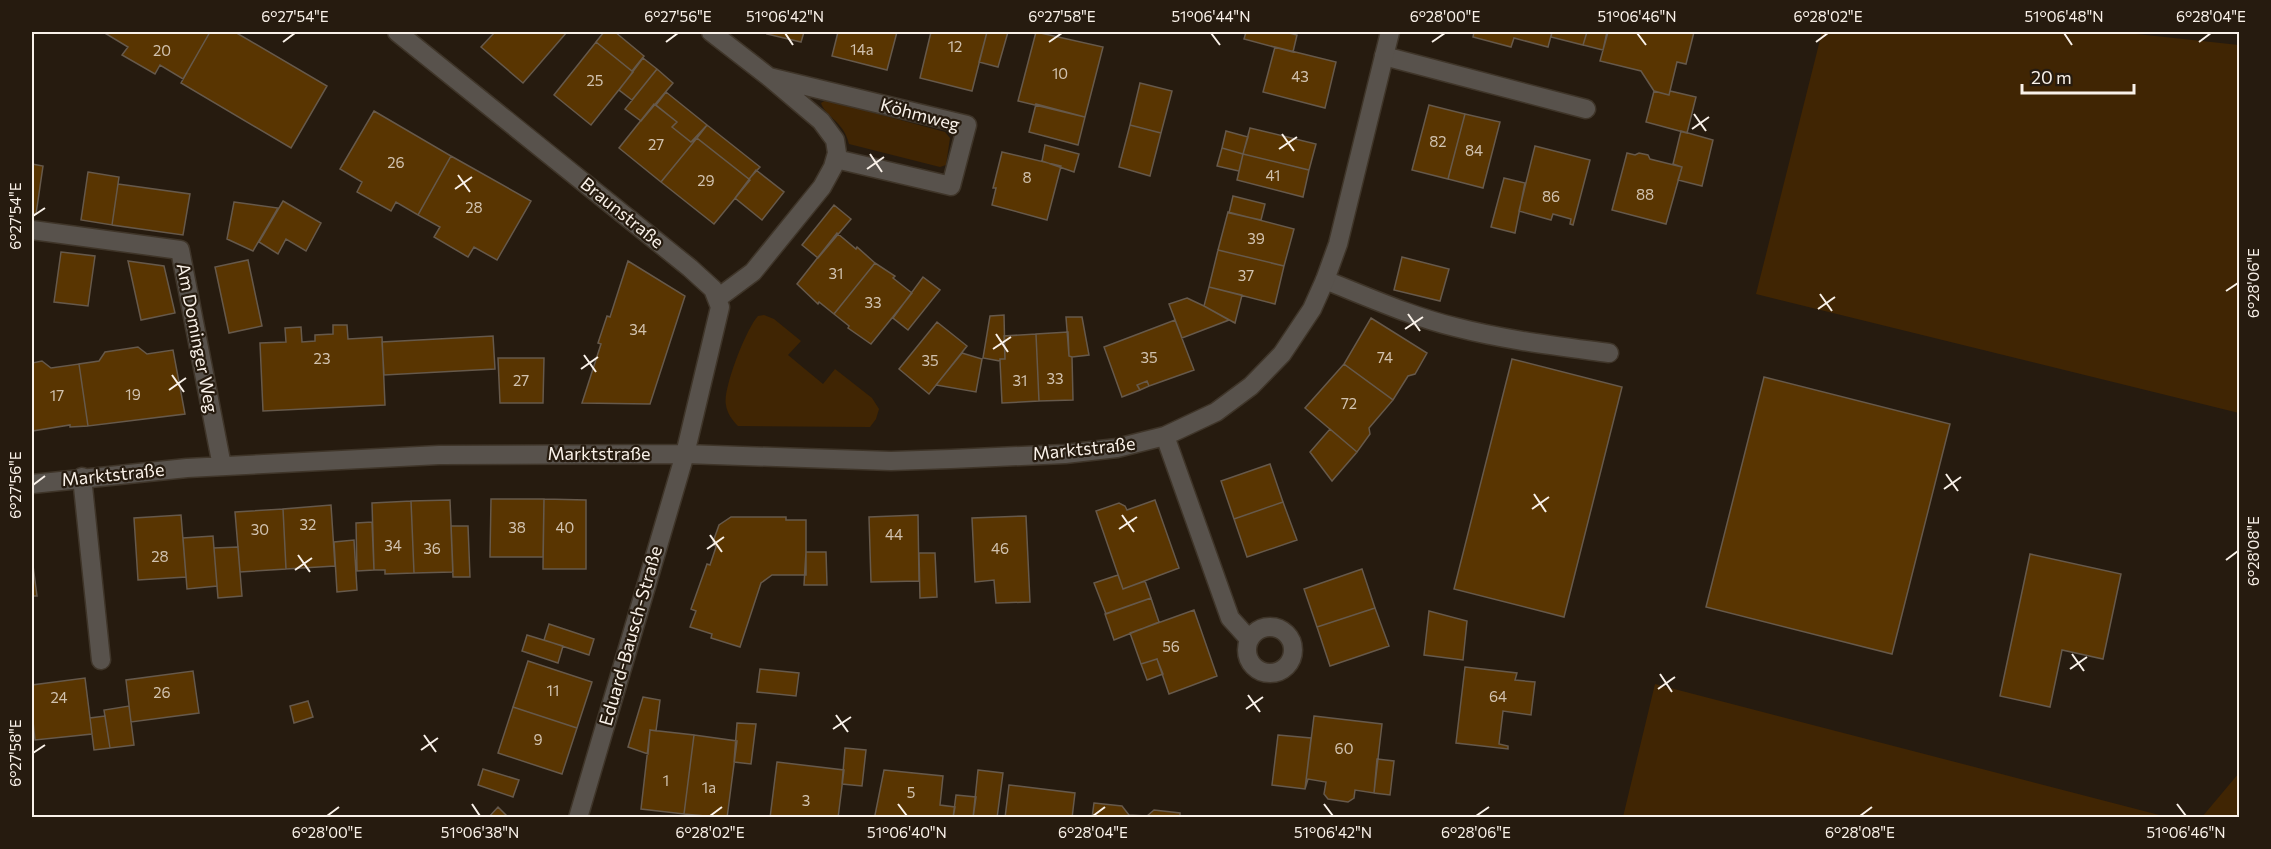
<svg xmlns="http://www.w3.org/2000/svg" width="2271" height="849" font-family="Commissioner,sans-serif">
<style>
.green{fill:#402503}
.building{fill:#593501;stroke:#66594b;stroke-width:1.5}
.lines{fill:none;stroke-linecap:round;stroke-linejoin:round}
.service-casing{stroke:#3f3529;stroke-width:21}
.minor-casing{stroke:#3f3529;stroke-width:21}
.service{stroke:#58524c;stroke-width:18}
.minor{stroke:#58524c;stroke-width:18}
.ticks{fill:none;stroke:#f9f1e9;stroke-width:2}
.labels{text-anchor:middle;stroke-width:4.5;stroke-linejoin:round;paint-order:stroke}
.number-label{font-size:15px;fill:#d1c2af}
.street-label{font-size:18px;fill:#f9f1e9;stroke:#261b0f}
.neatline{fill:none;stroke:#f9f1e9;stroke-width:2}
.ticks-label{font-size:15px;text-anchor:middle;fill:#f9f1e9}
</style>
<rect width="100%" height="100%" fill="#261b0f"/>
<path class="green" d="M1822,32H2118L2239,45V413L1756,294Z
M826,100L945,132L950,138L946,165L940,167L849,144C843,120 826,118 821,103Z
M764,315L774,319L801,341L788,355L823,384L835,369L872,398L879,409L876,419L870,427L738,426C732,420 727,413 726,405C722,390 747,327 758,316Z
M1655,684L2167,817H1623Z
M2239,773V817H2202Z"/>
<path class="building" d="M103,32H210L183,79L160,65L155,74L122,55L128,47Z
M210,32H235L327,86L291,148L181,83Z
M495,32H567L523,83L481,47Z
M604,32H615L644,56L632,71L596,42Z
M768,32H804L801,42L767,34Z
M838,32H897L887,70L832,56Z
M931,32H987L972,91L920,78Z
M987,32H1008L998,67L979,62Z
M1036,32L1103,47L1085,117L1018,101Z
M1246,32H1285L1297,35L1293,52L1244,39Z
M1474,32H1552L1548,47L1514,38L1511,47L1473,37Z
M1552,32H1587L1583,45L1551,37Z
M1587,32H1607L1603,50L1583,45Z
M1608,32H1694L1686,64L1677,62L1669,95L1654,91L1641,71L1600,61Z
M596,42L633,72L591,125L554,95Z
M1275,47L1336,62L1325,108L1263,92Z
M643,58L657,69L632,100L619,90Z
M657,69L673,83L641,121L625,109Z
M1140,83L1172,91L1161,133L1130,125Z
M1654,91L1669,95L1670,91L1696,97L1687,133L1646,122Z
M666,92L707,125L691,142L672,127L677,122L656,105Z
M654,104L677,122L672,127L691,142L697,138L661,182L619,148Z
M1036,104L1085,117L1078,145L1029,132Z
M1429,105L1465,114L1448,179L1412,170Z
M374,111L451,156L418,215L396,202L391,211L357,192L362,182L340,169Z
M1465,114L1500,122L1483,188L1448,179Z
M707,125L760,167L749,179L697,138Z
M1130,125L1161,133L1150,176L1119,167Z
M1250,128L1316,144L1309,170L1243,154Z
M1226,131L1248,137L1243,154L1222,148Z
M1681,131L1713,140L1702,186L1678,180L1682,167L1673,164Z
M697,138L750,180L714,224L661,182Z
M1045,145L1079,154L1074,172L1042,161Z
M1535,146L1590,160L1573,225L1570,224L1571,219L1553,214L1551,220L1519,211Z
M1222,148L1243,154L1239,171L1217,166Z
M1002,152L1061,166L1047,220L992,205L996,188H993Z
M1627,153L1635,155L1639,153L1648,155L1650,159L1682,167L1666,224L1612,210Z
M1243,154L1309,170L1303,197L1237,180Z
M451,156L531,201L497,260L474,247L468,257L434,237L440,227L418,215Z
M32,164L43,166L36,214L32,213Z
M756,170L784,192L762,220L735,198Z
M88,172L119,177L112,225L81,220Z
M1504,178L1525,183L1515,233L1491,227Z
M118,184L190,194L183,235L112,225Z
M1233,196L1265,204L1261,220L1229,213Z
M283,201L321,223L306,251L286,239L278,254L259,242Z
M234,202L278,208L253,251L227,239Z
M834,205L851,219L818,258L802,245Z
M1228,212L1294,229L1284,266L1218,250Z
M837,233L856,249L857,247L875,263L834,314L819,302L818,304L797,284Z
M1218,250L1284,266L1275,304L1209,287Z
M61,252L95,256L88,306L54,302Z
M1402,257L1449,269L1440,301L1394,290Z
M248,260L262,326L229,333L215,267Z
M128,261L164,266L175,313L141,320Z
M628,261L685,296L650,404L582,403L601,344L598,343L607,316L610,317Z
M875,263L895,276L893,278L912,293L871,344L848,328L849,326L834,314Z
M923,277L940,290L908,330L893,318Z
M1209,287L1242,295L1235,323L1204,306Z
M1187,298L1204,306L1229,320L1182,338L1169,304Z
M1004,315L1005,359H1000V361L983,358L990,316Z
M1066,317H1082L1089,355L1072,357L1069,356Z
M1371,318L1427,353L1415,374L1408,376L1393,400L1344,364Z
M1175,320L1194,370L1149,386L1147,381L1137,385L1140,390L1122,397L1104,347Z
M937,322L967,346L929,394L899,369Z
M333,325H347L348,339L382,337L385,405L263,411L260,343L286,342L285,328L301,327L302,342L315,341V335L333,334Z
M1068,332L1069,356L1072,357L1073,400L1039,401L1036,334Z
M1036,334L1039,401L1002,403L1000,361V359H1005L1004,336Z
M493,336L495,369L384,375L382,342Z
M138,347L147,354L173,350L185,414L88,426L79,364L99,361L105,352Z
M962,353L982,359L976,392L936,385Z
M498,358H544L543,403H500Z
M1512,359L1622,387L1564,617L1454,589Z
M42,361L51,368L79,364L88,426L70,427V425L32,431V363Z
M1344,364L1393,400L1369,428L1370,434L1357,452L1305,408Z
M1764,377L1950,424L1892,654L1706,607Z
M1147,381L1149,386L1140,390L1137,385Z
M1330,429L1357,452L1332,481L1310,452Z
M1270,464L1283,502L1234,519L1221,481Z
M491,499H544L543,557H490Z
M544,499L586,500V569H543Z
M450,500L453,572L414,573L411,501Z
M1155,500L1179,568L1123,589L1096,511L1119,503L1125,506L1127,510Z
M411,501L414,573L385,574V570H374L372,503Z
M1283,502L1297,540L1247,557L1234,519Z
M331,505L335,566L286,569L283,509Z
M283,509L286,569L240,572L235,512Z
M181,515L186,577L138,580L134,518Z
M918,515L919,581L871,582L869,517Z
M1026,516L1030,602L996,603L994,580L975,582L972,518Z
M731,517H786V520H806V575H772L761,583L740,647L711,638L712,634L690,627L696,611L691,609L707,564L710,565L716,547L713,542L719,525Z
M372,522L374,570L357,571L356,523Z
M451,526H468L470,577H453Z
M213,536L217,586L187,589L183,538Z
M354,540L357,590L337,592L334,542Z
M238,547L242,596L218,598L214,548Z
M806,552H826L827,585H804Z
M919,553H935L937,597L920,598Z
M2030,554L2121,574L2103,659L2062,650L2050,707L2000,696Z
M32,558L37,596H32Z
M1362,569L1375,608L1317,627L1304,589Z
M1118,575L1123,589L1145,581L1151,598L1106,614L1094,583Z
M1151,598L1159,622L1114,640L1105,614Z
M1375,608L1389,646L1330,666L1317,627Z
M1194,610L1217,676L1169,694L1157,659L1141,664L1130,633Z
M1429,611L1467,621L1463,660L1424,655Z
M549,624L594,639L589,655L544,640Z
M527,635L563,646L558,663L522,651Z
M1157,659L1163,674L1147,680L1141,664Z
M528,661L592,682L577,728L513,707Z
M1465,667L1517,673L1515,680L1535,682L1531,715L1503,711L1499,744L1508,746V749L1456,743Z
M760,669L799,673L796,696L757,692Z
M193,671L199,713L131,722L126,680Z
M85,678L92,734L35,740L32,712V685Z
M643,697L660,700L656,731L650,730L648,754L628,747Z
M308,701L313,717L294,723L290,706Z
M129,706L134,745L110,748L104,710Z
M513,707L577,728L562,774L498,753Z
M105,716L110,748L94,750L90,718Z
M1314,716L1382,724L1374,793L1355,790L1354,798L1348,802L1328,799L1324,794L1326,782L1308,779L1305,789Z
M737,723L756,724L751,764L734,762Z
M650,730L694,735L684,814L641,809Z
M694,735L737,741L727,818L684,814Z
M1278,735L1311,738L1305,789L1272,785Z
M845,748L866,750L862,786L842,784Z
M1377,759L1394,761L1390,795L1374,793Z
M777,762L844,770L838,818H770Z
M483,769L519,780L513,797L478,785Z
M884,770L943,776L940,805L955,807L953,818H881L875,815Z
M978,770L1003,773L997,818H973Z
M1009,785L1075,793L1072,818H1005Z
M956,795L976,797L973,818H953Z
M1094,803L1122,806L1129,815V818H1092Z
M498,807L509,818H488Z
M1154,810L1180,813V818H1129V815L1147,816Z"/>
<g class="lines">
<g class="service-casing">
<path id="service" d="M1384,56L1586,109
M1325,280C1368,297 1410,316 1455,327C1505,340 1557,346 1609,353
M82,477L101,660"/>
</g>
<g class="minor-casing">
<path id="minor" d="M397,32L690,268L713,289L720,307L685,454L578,818
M711,32L769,77L821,121L835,140L837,153L833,167L822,187L753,272L718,298
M769,77L967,125L951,186L836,159
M32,230L180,250L222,466
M1165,436L1230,618L1249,639
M32,484L187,468L439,455L685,454L891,461L951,459L1065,454L1117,448L1165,436L1216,412L1251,386L1282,354L1312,309L1325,280L1338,244L1390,32
M1247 650a23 23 0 1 1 46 0a23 23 0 1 1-46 0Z"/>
</g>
<use href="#service" class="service"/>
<use href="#minor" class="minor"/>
</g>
<path class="ticks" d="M785,33L793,45M1211,33L1220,45M1637,33L1646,45M2064,33L2072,45M283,42L295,33M666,42L678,33M1049,42L1062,33M1432,42L1445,33M1816,42L1828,33M2199,42L2211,33M1694,114L1706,131M1692,129L1709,117M1282,134L1294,151M1279,149L1297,137M870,154L882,172M867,169L884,157M458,175L470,192M455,189L472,177M33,216L45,208M2226,291L2238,283M1820,294L1832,311M1818,309L1835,297M1408,314L1420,331M1405,329L1423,317M996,334L1008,352M993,349L1011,337M584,355L596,372M581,369L598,357M172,375L184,392M169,390L186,378M1946,474L1958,491M33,485L45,476M1944,489L1961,477M1534,494L1546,512M1532,509L1549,497M1122,515L1134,532M1119,529L1137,517M710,535L722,552M707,549L724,537M298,555L310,572M2226,560L2238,551M295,570L312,558M2072,654L2084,671M2070,669L2087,657M1660,674L1672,692M1658,689L1675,677M1248,695L1260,712M1246,709L1263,697M836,715L848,732M833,729L851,717M424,735L436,752M421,750L438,738M33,753L45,745M472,804L480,816M898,804L907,816M1324,804L1333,816M2177,804L2186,816M327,816L339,807M710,816L722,807M1093,816L1105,807M1476,816L1489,807M1860,816L1872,807"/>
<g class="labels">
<g class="number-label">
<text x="955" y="52">12</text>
<text x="862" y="55">14a</text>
<text x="162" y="56">20</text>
<text x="1060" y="79">10</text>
<text x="1300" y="82">43</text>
<text x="595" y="86">25</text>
<text x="1438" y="147">82</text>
<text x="656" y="150">27</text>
<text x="1474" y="156">84</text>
<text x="396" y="168">26</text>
<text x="1273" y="181">41</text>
<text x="1027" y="183">8</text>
<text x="706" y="186">29</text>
<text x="1645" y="200">88</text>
<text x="1551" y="202">86</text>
<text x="474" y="213">28</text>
<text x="1256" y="244">39</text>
<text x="836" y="279">31</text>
<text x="1246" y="281">37</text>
<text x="873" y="308">33</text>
<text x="638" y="335">34</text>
<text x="1149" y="363">35</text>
<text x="1385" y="363">74</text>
<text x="322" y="364">23</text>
<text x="930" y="366">35</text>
<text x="1055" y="384">33</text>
<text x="521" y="386">27</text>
<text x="1020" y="386">31</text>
<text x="133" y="400">19</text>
<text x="57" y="401">17</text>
<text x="1349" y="409">72</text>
<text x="308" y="530">32</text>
<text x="517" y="533">38</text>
<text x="565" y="533">40</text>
<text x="260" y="535">30</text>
<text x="894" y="540">44</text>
<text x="393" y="551">34</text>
<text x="432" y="554">36</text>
<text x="1000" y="554">46</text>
<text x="160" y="562">28</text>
<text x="1171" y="652">56</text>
<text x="553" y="696">11</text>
<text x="162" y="698">26</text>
<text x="1498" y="702">64</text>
<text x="59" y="703">24</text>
<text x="538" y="745">9</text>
<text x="1344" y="754">60</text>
<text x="666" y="786">1</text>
<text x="709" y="793">1a</text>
<text x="911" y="798">5</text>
<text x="806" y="806">3</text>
</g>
<g class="street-label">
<text transform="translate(920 115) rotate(15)" y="6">Köhmweg</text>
<text transform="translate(622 213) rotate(39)" y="6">Braunstraße</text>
<text transform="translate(197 338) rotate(79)" y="6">Am Dominger Weg</text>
<text transform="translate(1084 449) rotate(-6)" y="6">Marktstraße</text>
<text x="599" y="460">Marktstraße</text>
<text transform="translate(113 475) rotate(-6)" y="6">Marktstraße</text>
<text transform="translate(631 636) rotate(-74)" y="6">Eduard-Bausch-Straße</text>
</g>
</g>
<rect width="2271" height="849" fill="none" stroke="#261b0f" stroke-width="66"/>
<path d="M2022 84v9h112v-9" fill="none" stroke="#f9f1e9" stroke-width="3"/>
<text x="2031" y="84" font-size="18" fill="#f9f1e9" stroke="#261b0f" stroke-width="4.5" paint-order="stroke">20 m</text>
<rect x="33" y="33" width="2205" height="783" class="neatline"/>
<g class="ticks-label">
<text x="295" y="22">6°27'54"E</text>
<text x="678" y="22">6°27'56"E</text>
<text x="785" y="22">51°06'42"N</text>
<text x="1062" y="22">6°27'58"E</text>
<text x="1211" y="22">51°06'44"N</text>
<text x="1445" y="22">6°28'00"E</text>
<text x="1637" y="22">51°06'46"N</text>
<text x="1828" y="22">6°28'02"E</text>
<text x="2064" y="22">51°06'48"N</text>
<text x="2211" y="22">6°28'04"E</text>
<text transform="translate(16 216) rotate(-90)" y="5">6°27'54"E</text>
<text transform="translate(2254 283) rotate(-90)" y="5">6°28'06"E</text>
<text transform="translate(16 485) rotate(-90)" y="5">6°27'56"E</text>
<text transform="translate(2254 551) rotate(-90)" y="5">6°28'08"E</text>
<text transform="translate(16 753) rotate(-90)" y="5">6°27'58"E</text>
<text x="327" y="838">6°28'00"E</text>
<text x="480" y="838">51°06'38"N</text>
<text x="710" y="838">6°28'02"E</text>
<text x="907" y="838">51°06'40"N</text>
<text x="1093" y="838">6°28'04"E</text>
<text x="1333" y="838">51°06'42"N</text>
<text x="1476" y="838">6°28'06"E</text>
<text x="1860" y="838">6°28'08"E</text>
<text x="2186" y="838">51°06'46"N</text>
</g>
</svg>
